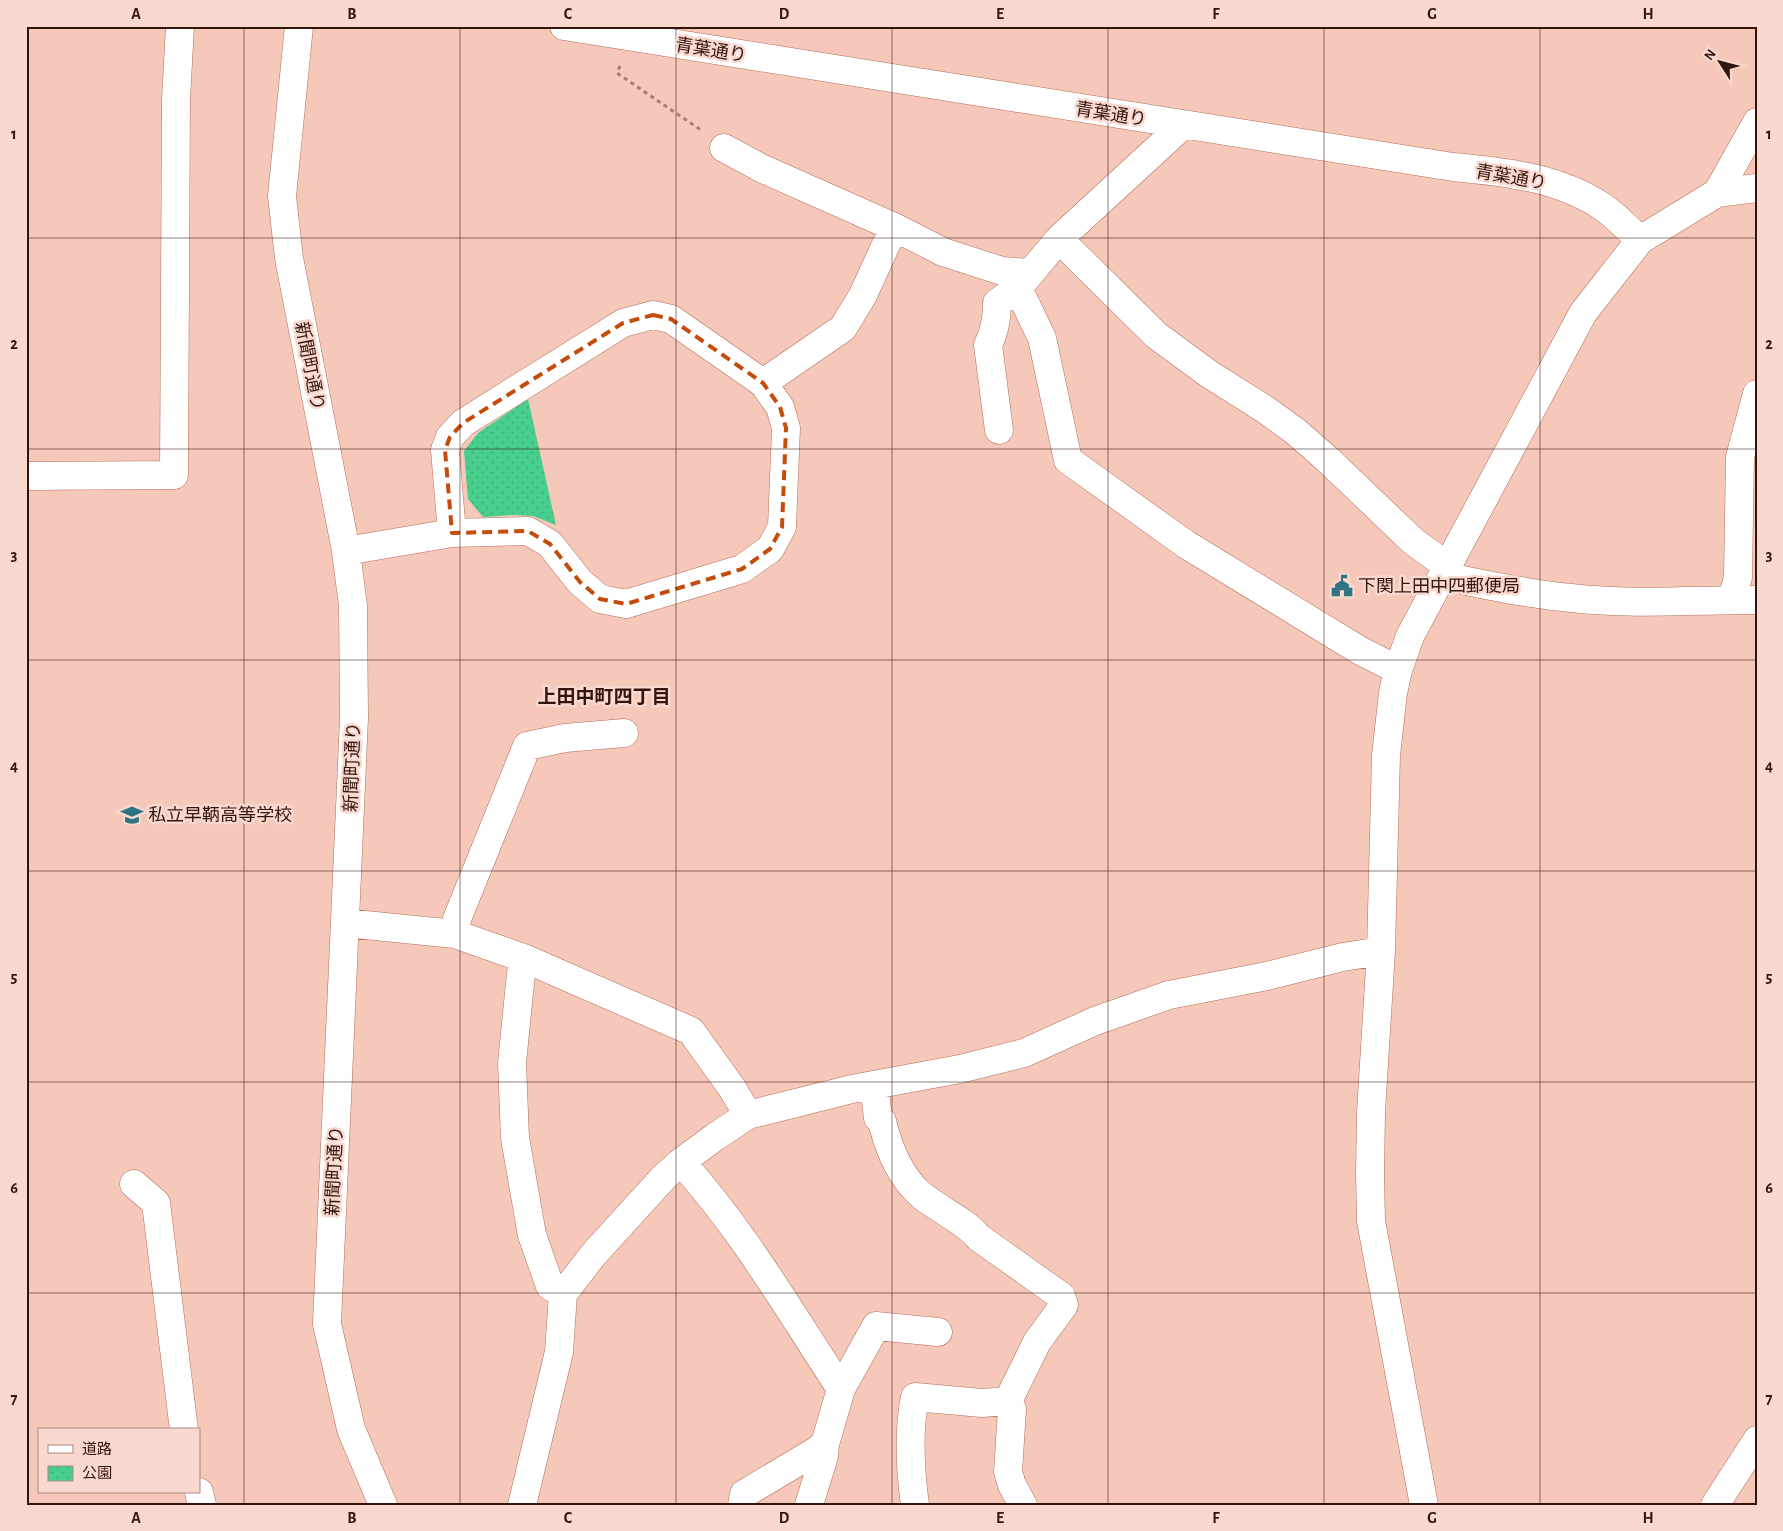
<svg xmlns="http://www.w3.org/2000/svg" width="1783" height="1531" font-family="'Alegreya Sans','Noto Sans JP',sans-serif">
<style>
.park{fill:url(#park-dots)}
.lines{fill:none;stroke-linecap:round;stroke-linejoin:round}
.minor-casing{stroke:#b36e58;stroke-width:29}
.path{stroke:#a47e72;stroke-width:3;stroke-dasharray:4 4;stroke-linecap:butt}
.minor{stroke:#fff;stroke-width:28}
.marked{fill:none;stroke:#c44c0c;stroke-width:4;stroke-dasharray:10 6;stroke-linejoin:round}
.grid{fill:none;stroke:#32160e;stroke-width:1;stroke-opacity:0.55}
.labels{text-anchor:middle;stroke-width:5;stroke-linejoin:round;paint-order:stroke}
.street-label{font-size:18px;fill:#32160e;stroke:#f9d9cf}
.poi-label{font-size:18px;fill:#32160e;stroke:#f9d9cf;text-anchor:start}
.neighbourhood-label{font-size:19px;font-weight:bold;fill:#32160e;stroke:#f9d9cf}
.neatline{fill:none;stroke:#32160e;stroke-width:2}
.grid-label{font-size:16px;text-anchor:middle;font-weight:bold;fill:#32160e}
</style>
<defs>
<pattern id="park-dots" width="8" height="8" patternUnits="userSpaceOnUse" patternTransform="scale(1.25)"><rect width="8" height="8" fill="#48cf8d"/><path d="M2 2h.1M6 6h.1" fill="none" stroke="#3fb178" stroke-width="1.8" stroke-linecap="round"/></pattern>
</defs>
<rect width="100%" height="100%" fill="#f6c8b9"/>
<path class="park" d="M528,399L556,525L533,516L513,515L483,517L468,499L464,451L478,433Z"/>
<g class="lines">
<g class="minor-casing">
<path id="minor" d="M299,26L282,196L289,258L346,551L353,606L354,718L327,1324L351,1429L383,1505
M564,26L1453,167C1505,172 1558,177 1603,207C1616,216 1628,229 1640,240
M724,148L761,168L894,227L943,252L1002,271L1030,273
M1717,193L1757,122
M1059,239L1156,335L1209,374L1266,410L1295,431L1327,459L1414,542L1449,567
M1018,288L1042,338L1068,460L1187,545L1359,650L1398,670
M763,383L843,328L863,295L894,227
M999,430L988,345C995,331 997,319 997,303L1018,288L1059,239L1183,125
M26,476L174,475L176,99L180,26
M346,551L452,533L445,450L450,437L463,423L623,323L653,315L671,319L763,383L780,407L786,428L782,527L770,549L742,569L626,604L600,599L580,582L550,544L528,531L452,533
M1443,576C1485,585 1528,594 1571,598C1632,605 1695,600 1757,600
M1732,600L1738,577L1740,457L1757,394
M345,923L455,934L526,959L691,1031L732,1088L748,1115
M455,934L457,919L527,746L565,738L624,733
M526,959L521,973L512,1063L515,1138L532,1235L550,1286L563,1294
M874,1085L878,1118L882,1121C888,1146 899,1175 919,1193C926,1200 936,1205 944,1211C957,1219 969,1226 978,1237L1061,1296L1064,1305L1037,1342L1008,1401L982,1403L915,1397C908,1432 910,1469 915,1505
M681,1162C743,1230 790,1312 841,1389
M134,1184L156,1203L184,1430
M1008,1401L1012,1409L1008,1472L1012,1485L1023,1505
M199,1492L202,1505
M522,1505L559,1352L563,1294L593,1255L664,1177L681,1162L715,1137L748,1115L852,1089L960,1069L1024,1053L1095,1021L1169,995L1267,976L1343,957L1381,951
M742,1505L744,1494L816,1451L825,1444
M809,1505L824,1456L825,1444L841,1389L876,1326L938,1332
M1424,1505L1371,1221L1370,1174L1371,1112L1381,951L1386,755L1393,693L1398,670L1410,636L1583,313L1640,240L1717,193L1757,188
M1715,1505L1757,1440"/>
</g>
<path class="path" d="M620,66L617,73L701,130"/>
<use href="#minor" class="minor"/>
</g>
<path class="marked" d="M653,315L671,319L763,383L780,407L786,428L782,527L770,549L742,569L626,604L600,599L580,582L550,544L528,531L452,533L445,450L450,437L463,423L623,323Z"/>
<path class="grid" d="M244,26V1505M460,26V1505M676,26V1505M892,26V1505M1108,26V1505M1324,26V1505M1540,26V1505M26,238H1757M26,449H1757M26,660H1757M26,871H1757M26,1082H1757M26,1293H1757"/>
<defs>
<g id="civic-bare" transform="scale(1.725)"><path d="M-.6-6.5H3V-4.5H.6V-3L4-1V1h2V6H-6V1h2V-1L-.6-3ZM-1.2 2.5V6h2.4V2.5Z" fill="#307384" stroke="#f9d9cf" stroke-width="2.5" paint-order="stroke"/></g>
<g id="school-bare" transform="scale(1.725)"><path d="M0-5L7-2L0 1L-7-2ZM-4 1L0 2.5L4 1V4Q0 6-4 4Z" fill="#307384" stroke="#f9d9cf" stroke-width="2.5" paint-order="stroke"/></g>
</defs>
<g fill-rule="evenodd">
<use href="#civic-bare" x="1342" y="586"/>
<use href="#school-bare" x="132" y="815"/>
</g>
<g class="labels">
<g class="street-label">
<text transform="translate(711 50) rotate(9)" y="6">青葉通り</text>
<text transform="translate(1111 114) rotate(9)" y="6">青葉通り</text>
<text transform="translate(1511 177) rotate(10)" y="6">青葉通り</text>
<text transform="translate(310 366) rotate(79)" y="6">新聞町通り</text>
<text transform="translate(352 767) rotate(-88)" y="6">新聞町通り</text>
<text transform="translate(334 1171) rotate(-87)" y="6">新聞町通り</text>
</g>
<g class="poi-label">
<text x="1358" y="592">下関上田中四郵便局</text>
<text x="148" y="821">私立早鞆高等学校</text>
</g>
<g class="neighbourhood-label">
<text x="604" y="703">上田中町四丁目</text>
</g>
</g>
<rect width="1783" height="1531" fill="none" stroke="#f9d9cf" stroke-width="55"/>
<rect x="38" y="1428" width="162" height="65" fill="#f9d9cf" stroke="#a98b82"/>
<rect x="48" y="1445" width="25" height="8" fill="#ffffff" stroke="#a98b82"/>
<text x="82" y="1454" font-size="15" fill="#32160e">道路</text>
<rect x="48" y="1466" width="25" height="15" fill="url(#park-dots)" stroke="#a98b82"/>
<text x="82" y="1478" font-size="15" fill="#32160e">公園</text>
<g transform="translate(1720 62) rotate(306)" stroke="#f9d9cf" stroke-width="4" paint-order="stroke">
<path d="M0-4L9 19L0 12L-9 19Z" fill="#32160e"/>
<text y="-8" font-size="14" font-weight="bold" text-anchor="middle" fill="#32160e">N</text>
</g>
<rect x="28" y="28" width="1728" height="1476" class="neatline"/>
<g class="grid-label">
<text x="136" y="19">A</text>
<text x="352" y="19">B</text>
<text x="568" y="19">C</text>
<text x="784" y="19">D</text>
<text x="1000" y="19">E</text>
<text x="1216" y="19">F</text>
<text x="1432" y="19">G</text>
<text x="1648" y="19">H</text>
<text x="14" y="139">1</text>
<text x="1769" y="139">1</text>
<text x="14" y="349">2</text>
<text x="1769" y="349">2</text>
<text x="14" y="560">3</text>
<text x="1769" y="560">3</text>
<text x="14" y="771">4</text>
<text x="1769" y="771">4</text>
<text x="14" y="982">5</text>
<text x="1769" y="982">5</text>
<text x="14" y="1193">6</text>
<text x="1769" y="1193">6</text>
<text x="14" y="1404">7</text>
<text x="1769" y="1404">7</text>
<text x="136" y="1523">A</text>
<text x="352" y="1523">B</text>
<text x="568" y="1523">C</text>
<text x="784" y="1523">D</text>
<text x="1000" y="1523">E</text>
<text x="1216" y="1523">F</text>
<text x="1432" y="1523">G</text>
<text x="1648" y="1523">H</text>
</g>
</svg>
